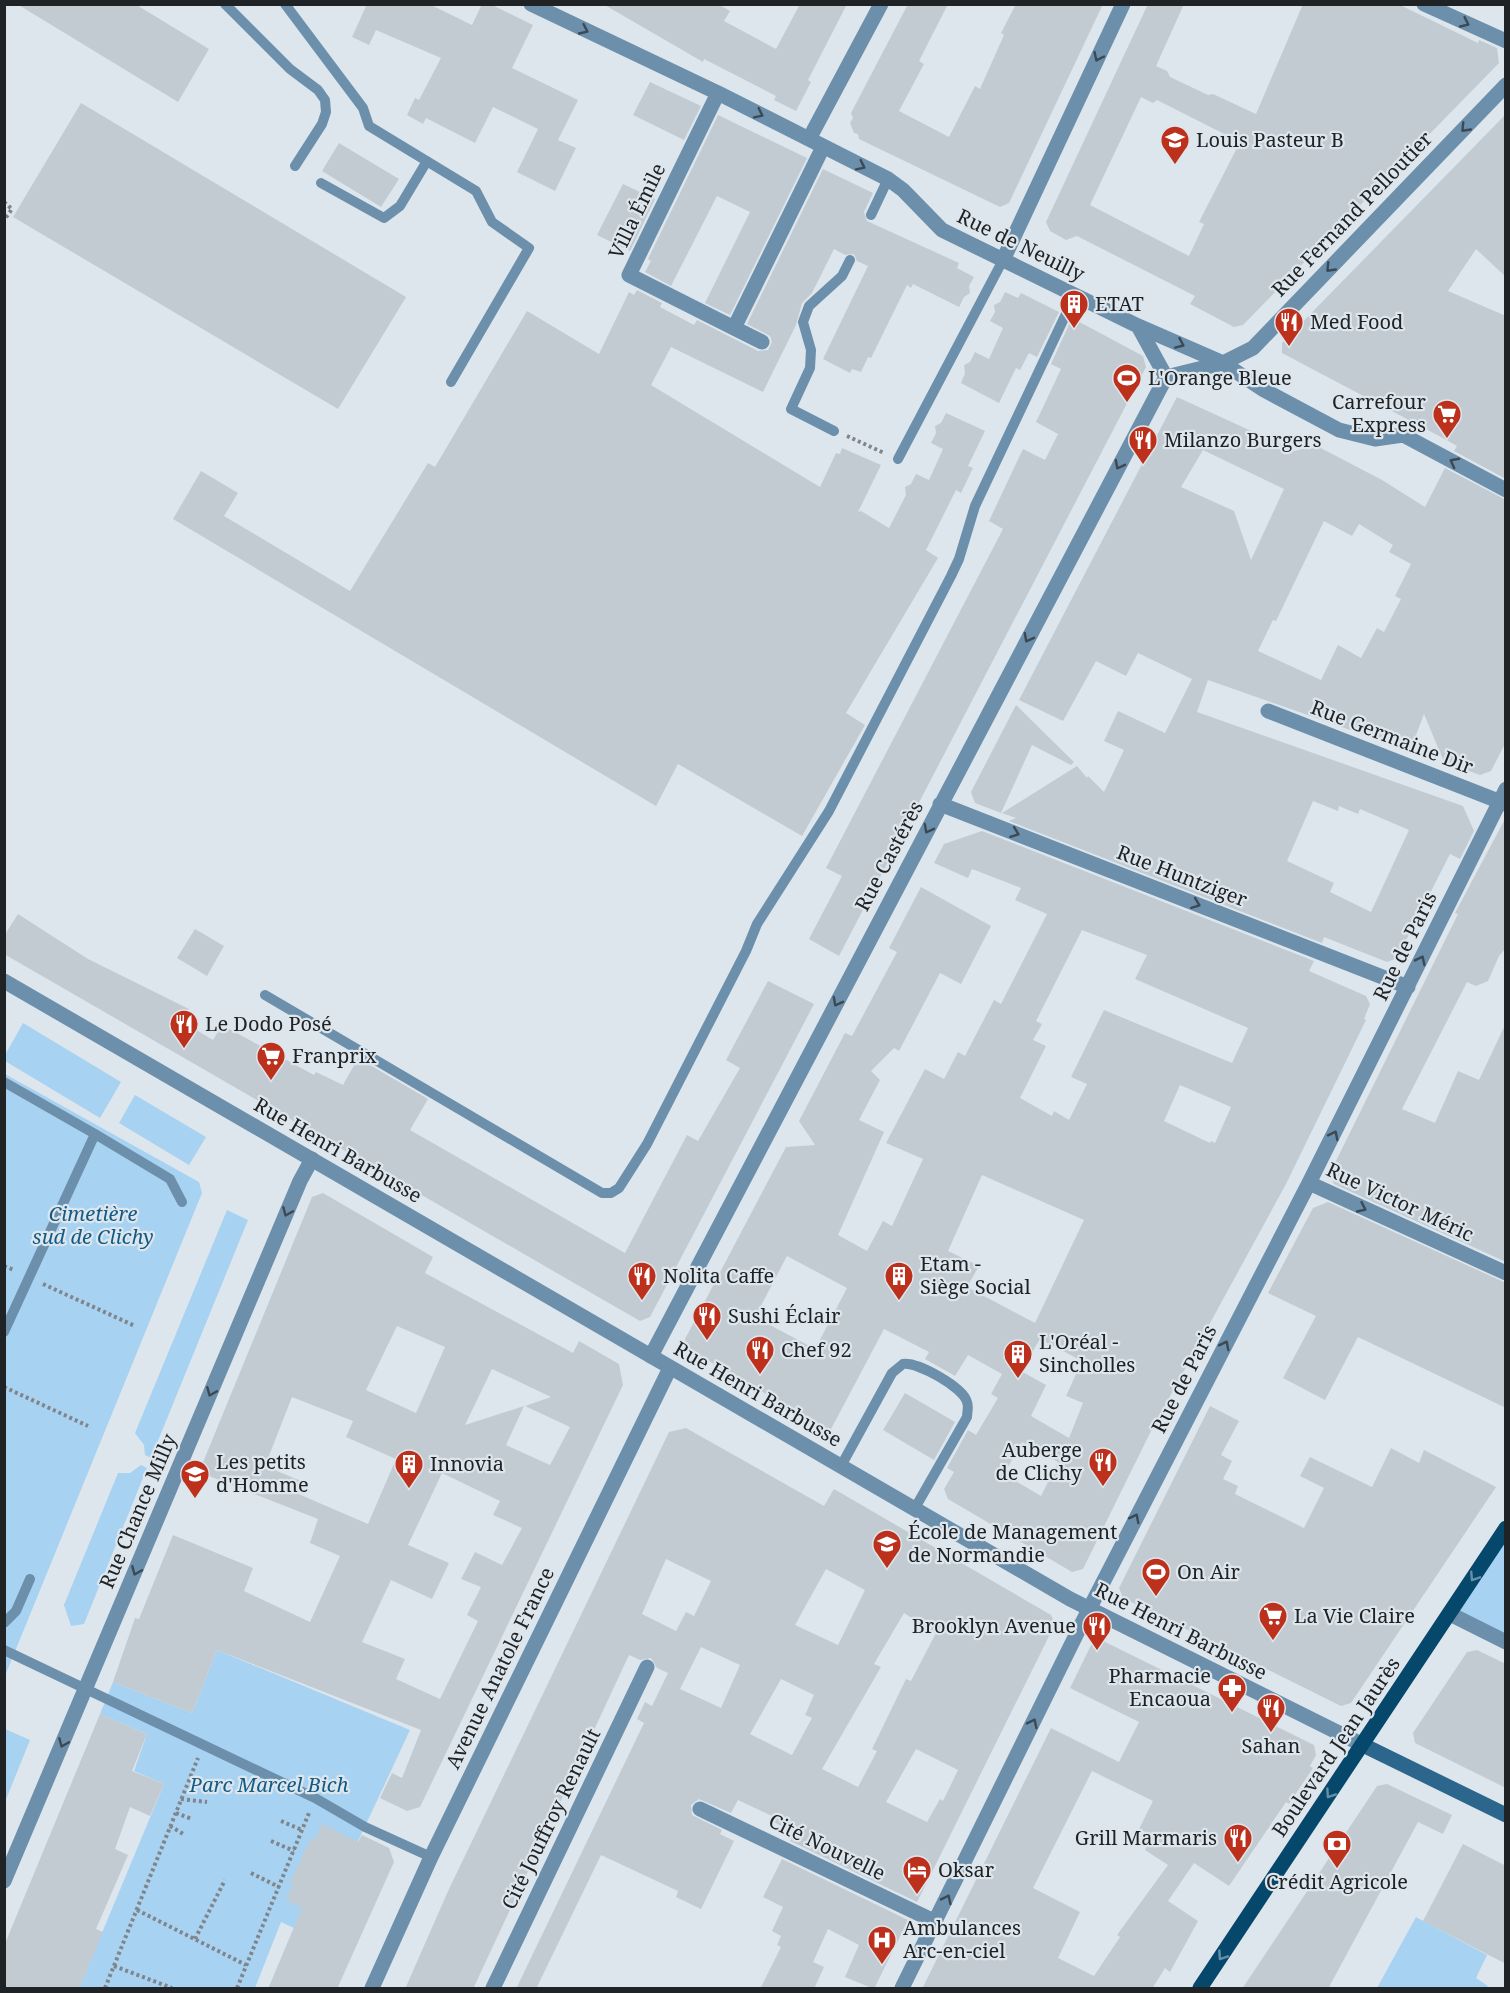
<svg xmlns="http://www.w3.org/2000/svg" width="1510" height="1993" font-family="'Noto Serif',serif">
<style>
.green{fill:#a8d2f2}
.building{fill:#c3cbd2;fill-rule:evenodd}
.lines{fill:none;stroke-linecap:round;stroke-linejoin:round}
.path{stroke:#7f858a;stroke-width:4;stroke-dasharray:3 3;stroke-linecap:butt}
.service{stroke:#6c8fab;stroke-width:10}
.minor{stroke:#6c8fab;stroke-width:15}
.tertiary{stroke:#6c8fab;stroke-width:15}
.secondary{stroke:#2d668d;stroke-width:15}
.primary{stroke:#06476c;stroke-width:15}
.oneway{stroke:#3b4955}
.oneway2{stroke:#678fa6}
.labels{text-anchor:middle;stroke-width:4.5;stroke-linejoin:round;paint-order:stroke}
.poi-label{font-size:20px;fill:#202326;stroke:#dde6ec;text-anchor:start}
.street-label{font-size:20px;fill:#202326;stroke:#dde6ec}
.park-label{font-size:20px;font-style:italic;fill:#125b86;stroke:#dde6ec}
</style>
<rect width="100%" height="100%" fill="#dde6ec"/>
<path class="green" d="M23,1023L121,1082L100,1118L5,1061V1055Z
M5,1074L199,1182L202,1193L5,1676Z
M135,1095L206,1137L189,1165L119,1123Z
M227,1210L248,1220L151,1458L145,1455L144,1445L135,1433Z
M141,1465L147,1468L84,1624L71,1626L64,1605L118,1473H130Z
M1505,1527V1642L1450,1614Z
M217,1650L410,1730L361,1835L309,1935L281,1922L255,1988H79L164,1784L134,1771L147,1734L100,1714L113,1682L192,1713Z
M5,1729L30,1740L5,1802Z
M1416,1917L1487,1955L1476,1978L1488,1986L1486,1988H1377Z"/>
<path class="building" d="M17,4H135L209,49L178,102Z
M367,4H429L472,25L482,4H490L533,25L512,68L578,100L558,140L576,148L555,191L517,172L538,129L493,107L475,143L426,118L423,124L407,115L415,98L419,100L441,58L376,30L369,45L352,37Z
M603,4H718L730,11L724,21L776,49L800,4H847L808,80L811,82L796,111L774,100L776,96L704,59L703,62Z
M908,4H948L919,61L924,64L899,111L949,137L975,86L980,89L1004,35L1001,33L1016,4H1103L1009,203L1000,207L859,139L858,134L854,133L850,123L853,118L851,113Z
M1148,4H1184L1156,66L1167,71L1170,77L1208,95L1213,94L1256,114L1303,4H1398L1478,43L1479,40L1497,48L1499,63L1243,325L1234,327L1190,304L1195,296L1077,236L1066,240L1050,231L1046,222ZM1141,97L1153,103L1157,100L1240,142L1199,222L1204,224L1189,256L1090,205Z
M650,82L701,106L684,140L633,115Z
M81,103L406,297L338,409L13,217Z
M1506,114V277L1476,249L1448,291L1506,316V479L1454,451L1457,446L1441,437L1282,353V343Z
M718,115L807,158L730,315L705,303L750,212L717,196L671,286L645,272L651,261L648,259Z
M339,143L399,179L381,207L322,171Z
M823,169L873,193L864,212L867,221L959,263L957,268L974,277L969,286L970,293L964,297L959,307L913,284L911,288L907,285L871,358L868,357L861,372L852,369L850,373L823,359L868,266L857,261L854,254L845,255L834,249L812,293L802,303L796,325L763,392L671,347L651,385L820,487L836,453L840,454L842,448L881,465L858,512L861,511L889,528L906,495L905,487L911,484L916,474L929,480L943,449L931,443L936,433L935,426L941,423L946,413L985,431L968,466L973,468L961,493L956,490L926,550L938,558L846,713L865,725L802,836L678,764L656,806L173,519L201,471L238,493L224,516L350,591L428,463L435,467L527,311L599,354L629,292L634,295L637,290L662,303L660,307L694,325L697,320L758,351L768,350L772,342L770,336L747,324Z
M623,184L655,199L630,251L597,235Z
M1005,292L1018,298L1021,293L1059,312L1037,357L1029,353L1020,370L1016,368L999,403L961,383L965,373L964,365L970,362L975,352L989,359L1003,328L990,321L995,312L994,305L1000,302Z
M1072,318L1143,356L1146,367L839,956L809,939L842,876L826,868L1003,529L989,521L1023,449L1045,460L1058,434L1036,422L1061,369L1051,364Z
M1177,397L1295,451L1315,445L1382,480L1425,507L1445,468L1506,500V742L1491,771L1480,775L1444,762L1424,714L1410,751L1208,680L1197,712L1463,806L1474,831L1460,859L1450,854L1397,958L1387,962L1324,937L1322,943L1009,821L1016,818L1002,813L1077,766L1087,778L1088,776L1104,792L1124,750L1104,741L1118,711L1165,733L1192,679L1138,653L1126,676L1096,661L1063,721L1019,700ZM1203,450L1284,489L1251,560L1234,511L1181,487ZM1324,521L1352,536L1359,524L1393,545L1389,552L1411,564L1395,596L1401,599L1384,632L1377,628L1361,658L1338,645L1321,680L1258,651L1273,620L1276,621ZM1313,801L1338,811L1339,806L1358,814L1360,809L1409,830L1371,912L1330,892L1334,883L1287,861Z
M1016,705L1074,762L1071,765L1032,745L1001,813L975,803L971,792Z
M1506,817V948L1499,956L1488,981L1476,986L1467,982L1402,1109L1435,1123L1458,1071L1479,1080L1506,1023V1262L1334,1184L1330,1173L1458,914L1455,913Z
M982,831L1314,961L1309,971L1366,996L1370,1004L1364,1019L1366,1020L1286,1184L1150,1433L1083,1569L1072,1572L948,1499L944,1489L954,1472L947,1468L968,1430L976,1435L998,1398L991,1394L1002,1374L968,1355L955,1376L925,1359L929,1352L884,1329L830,1431L688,1349L685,1339L786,1147L815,1145L799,1121L845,1033L852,1036L897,952L889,948L921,887L991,926L961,984L940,973L899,1051L894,1048L871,1071L880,1080L859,1120L884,1132L838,1235L867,1251L883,1221L892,1226L923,1159L886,1143L925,1069L944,1079L958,1052L965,1056L994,1000L1001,1004L1047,914L1015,900L1021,888L972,869L968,878L934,863L944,844ZM1082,930L1147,955L1135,979L1248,1028L1232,1063L1104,1010L1071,1077L1087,1084L1069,1120L1054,1111L1052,1116L1020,1098L1046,1046L1033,1040L1042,1024L1036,1021ZM1180,1085L1231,1107L1215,1143L1211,1141L1210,1143L1164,1121ZM982,1175L1084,1220L1035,1323L967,1287L979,1266L948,1251ZM787,1256L847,1288L815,1349L755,1317ZM1040,1339L1082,1361L1066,1396L1083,1403L1069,1438L1031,1416L1046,1385L1021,1371ZM1022,1442L1058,1462L1041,1496L1004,1474Z
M18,914L88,959L189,1009L181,1021L213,1040L222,1025L314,1075L316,1072L343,1085L358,1058L428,1099L410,1130L625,1253L687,1135L698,1141L740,1068L726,1060L768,981L814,1004L650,1317L640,1321L4,954V936Z
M195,929L224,946L207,976L177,958Z
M323,1193L433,1257L425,1273L573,1353L579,1341L619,1364L623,1385L420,1807L407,1811L380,1798L392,1773L402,1778L421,1730L217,1650L192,1713L113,1682L135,1618L139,1619L173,1535L253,1568L244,1591L310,1622L340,1556L310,1543L318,1519L199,1472L312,1197ZM397,1326L445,1347L416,1413L366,1390ZM492,1369L551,1397L525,1406L570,1427L550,1465L506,1445L524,1406L465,1425ZM292,1397L353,1421L346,1437L396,1459L368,1524L296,1493L301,1481L265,1466ZM442,1473L500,1501L493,1515L522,1528L502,1565L475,1552L461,1579L481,1587L467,1615L478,1621L440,1699L396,1679L405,1659L362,1642L391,1580L432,1599L449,1563L408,1545Z
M1328,1202L1506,1283V1408L1358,1337L1325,1400L1283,1378L1316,1316L1268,1293L1313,1208Z
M905,1393L955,1422L934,1460L883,1430Z
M1210,1406L1239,1421L1221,1455L1232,1461L1223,1479L1238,1486L1235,1494L1304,1528L1324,1488L1300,1476L1310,1457L1372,1487L1391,1448L1419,1463L1424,1450L1496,1487L1351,1703L1341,1706L1123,1598L1119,1588Z
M686,1428L824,1506L834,1489L1051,1615L1055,1624L932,1872L917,1902L790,1841L794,1833L774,1822L776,1818L738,1800L731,1813L699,1799L691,1805L692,1815L722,1830L720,1834L734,1841L701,1909L676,1897L678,1891L601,1855L536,1989H516L644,1723L637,1719L645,1702L652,1706L668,1673L657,1668L651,1658L640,1660L629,1655L473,1989H405L449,1889L669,1432ZM666,1559L711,1581L694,1616L686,1612L676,1631L642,1614ZM826,1569L865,1590L838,1645L795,1625ZM904,1613L936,1633L911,1681L906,1679L872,1749L877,1751L858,1787L822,1769L881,1667L874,1664ZM701,1647L740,1665L721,1708L680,1689ZM781,1679L814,1695L805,1715L812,1718L792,1755L750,1734ZM916,1749L958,1770L943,1801L940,1799L927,1822L886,1802Z
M1095,1637L1314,1745L1316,1755L1310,1766L1313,1768L1289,1804L1286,1802L1229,1886L1194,1863L1168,1901L1198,1921L1170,1972L1165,1968L1152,1989H922L1051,1728L1119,1762L1139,1722L1070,1688ZM1092,1771L1153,1801L1139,1829L1152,1835L1145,1850L1168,1865L1117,1935L1120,1937L1094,1976L1058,1958L1080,1912L1033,1888Z
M1477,1650L1506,1664V1788L1415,1743L1413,1733L1467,1652Z
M100,1714L147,1734L132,1771L164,1784L150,1816L130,1807L115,1849L128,1855L96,1929L103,1932L79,1989H4V1946Z
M1387,1784L1452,1815L1443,1834L1418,1822L1328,1989H1242L1377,1786Z
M322,1824L358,1842L362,1835L389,1848L394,1862L337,1989H268L302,1908L286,1900L293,1885L290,1883L311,1838L315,1840Z
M1463,1844L1506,1866V1964L1423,1921Z
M782,1859L908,1920L874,1989L845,1977L859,1945L828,1929L813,1962L824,1967L814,1989H760L781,1947L777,1945L781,1936L772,1931L783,1907L763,1897Z"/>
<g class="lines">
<path class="path" d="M4,202L12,209L4,220
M847,436L884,453
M4,1266L14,1270
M43,1284L135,1326
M4,1387L88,1426
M181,1799L207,1802
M176,1813L192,1819
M281,1821L302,1830
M170,1826L185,1835
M271,1841L294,1851
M251,1873L279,1887
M137,1910L246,1965
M195,1939L225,1880
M114,1966L172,1988
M105,1988L198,1758
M237,1988L309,1813"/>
<path class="service" d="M225,4L290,69L318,90L325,100L326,112L322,124L295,166
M285,4L363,108L369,126L476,191L492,222L529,248L451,382
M321,183L384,218L400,206L427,161
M871,215L888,179
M834,431L791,409L810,368L811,350L803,322L809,306L842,276L850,260
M898,459L1003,260
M265,995L602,1193H611L619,1188L647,1144L746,951L757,924L829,811L951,576L959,559L975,506L1075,295
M4,1082L95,1134L4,1332
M95,1134L170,1179L182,1202
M841,1466L892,1373L903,1364C918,1362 963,1387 967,1402C969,1407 967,1412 967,1417L915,1508
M4,1623L16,1611L30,1579
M4,1650L315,1798L365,1827L431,1857"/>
<path class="minor" d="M531,4L718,93L888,179L903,190L942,230L1138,326L1223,363L1264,390L1339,430L1375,439L1403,435L1506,490
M1424,4L1506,41
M718,93L629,275L734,328L823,147
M809,139L881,4
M1003,260L1123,4
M1138,326L1166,377
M734,328L762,342
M1268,711L1506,804
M940,804L1408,987
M1309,1183L1506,1273
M651,1356L1166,377L1223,363L1253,348L1506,85
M1450,1614L1506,1642
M700,1809L936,1922
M4,1881L300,1181L312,1159
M372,1988L431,1857L670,1368
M493,1988L647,1667
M902,1988L1080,1627L1309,1183L1506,789"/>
<path class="tertiary" d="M4,981L1070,1599L1363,1745"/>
<path class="secondary" d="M1363,1745L1506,1815"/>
<path class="primary" d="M1200,1988L1506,1528"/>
</g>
<defs><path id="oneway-chevron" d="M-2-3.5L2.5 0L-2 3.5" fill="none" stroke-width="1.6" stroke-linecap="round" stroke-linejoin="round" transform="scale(1.5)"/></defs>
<g class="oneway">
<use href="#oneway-chevron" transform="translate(1465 23) rotate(25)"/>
<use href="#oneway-chevron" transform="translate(584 30) rotate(25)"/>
<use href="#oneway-chevron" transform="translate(1098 57) rotate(115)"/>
<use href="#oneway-chevron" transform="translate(759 114) rotate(26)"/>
<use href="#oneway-chevron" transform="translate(1465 128) rotate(134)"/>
<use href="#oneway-chevron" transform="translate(861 166) rotate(26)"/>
<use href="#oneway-chevron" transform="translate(1330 268) rotate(134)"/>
<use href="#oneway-chevron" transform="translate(1180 344) rotate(24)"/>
<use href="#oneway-chevron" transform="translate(1454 462) rotate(-152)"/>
<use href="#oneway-chevron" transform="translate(1119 465) rotate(118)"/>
<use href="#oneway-chevron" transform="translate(1028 638) rotate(118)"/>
<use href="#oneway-chevron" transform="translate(928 829) rotate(118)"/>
<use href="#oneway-chevron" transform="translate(1015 833) rotate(21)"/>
<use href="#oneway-chevron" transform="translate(1196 904) rotate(21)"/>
<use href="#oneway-chevron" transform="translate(1421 960) rotate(-64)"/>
<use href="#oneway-chevron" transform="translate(837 1002) rotate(118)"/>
<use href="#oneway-chevron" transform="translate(1334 1135) rotate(-63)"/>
<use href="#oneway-chevron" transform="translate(1362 1208) rotate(25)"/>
<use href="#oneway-chevron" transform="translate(287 1212) rotate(113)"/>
<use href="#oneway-chevron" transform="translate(1225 1345) rotate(-63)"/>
<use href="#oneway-chevron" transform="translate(211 1392) rotate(113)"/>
<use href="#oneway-chevron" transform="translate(1135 1518) rotate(-63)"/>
<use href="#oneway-chevron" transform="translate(136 1571) rotate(113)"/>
<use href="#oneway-chevron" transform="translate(1033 1723) rotate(-64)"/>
<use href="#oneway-chevron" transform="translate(63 1743) rotate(113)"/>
<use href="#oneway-chevron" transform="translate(947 1899) rotate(-64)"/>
</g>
<g class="oneway2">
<use href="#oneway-chevron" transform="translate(1474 1577) rotate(123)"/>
<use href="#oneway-chevron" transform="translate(1330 1794) rotate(124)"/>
<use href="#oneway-chevron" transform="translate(1222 1956) rotate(124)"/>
</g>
<defs>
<g id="school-pin" transform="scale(1.5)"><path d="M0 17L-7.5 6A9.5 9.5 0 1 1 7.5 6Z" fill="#bd311c" stroke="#dde6ec"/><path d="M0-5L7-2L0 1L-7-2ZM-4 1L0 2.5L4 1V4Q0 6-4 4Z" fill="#fff"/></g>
<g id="building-pin" transform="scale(1.5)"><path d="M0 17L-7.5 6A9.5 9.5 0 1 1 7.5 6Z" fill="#bd311c" stroke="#dde6ec"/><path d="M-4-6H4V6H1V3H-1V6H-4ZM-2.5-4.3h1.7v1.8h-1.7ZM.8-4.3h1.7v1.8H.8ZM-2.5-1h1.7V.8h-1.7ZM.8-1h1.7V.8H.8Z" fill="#fff"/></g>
<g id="restaurant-pin" transform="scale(1.5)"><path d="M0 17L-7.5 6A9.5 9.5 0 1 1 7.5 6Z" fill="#bd311c" stroke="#dde6ec"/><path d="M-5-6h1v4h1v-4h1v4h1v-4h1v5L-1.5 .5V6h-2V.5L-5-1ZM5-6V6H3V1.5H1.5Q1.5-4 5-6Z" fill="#fff"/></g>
<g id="stadium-pin" transform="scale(1.5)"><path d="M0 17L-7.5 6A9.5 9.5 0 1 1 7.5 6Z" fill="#bd311c" stroke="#dde6ec"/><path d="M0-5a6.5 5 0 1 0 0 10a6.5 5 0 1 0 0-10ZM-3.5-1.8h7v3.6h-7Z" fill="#fff"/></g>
<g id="supermarket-pin" transform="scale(1.5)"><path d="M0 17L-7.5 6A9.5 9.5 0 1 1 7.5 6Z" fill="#bd311c" stroke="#dde6ec"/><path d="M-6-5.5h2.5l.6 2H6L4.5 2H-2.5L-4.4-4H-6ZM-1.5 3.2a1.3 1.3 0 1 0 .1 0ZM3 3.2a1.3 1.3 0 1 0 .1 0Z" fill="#fff"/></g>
<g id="university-pin" transform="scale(1.5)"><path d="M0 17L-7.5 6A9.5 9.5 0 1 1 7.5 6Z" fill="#bd311c" stroke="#dde6ec"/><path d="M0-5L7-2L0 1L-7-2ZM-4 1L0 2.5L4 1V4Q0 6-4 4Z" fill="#fff"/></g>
<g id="pharmacy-pin" transform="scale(1.5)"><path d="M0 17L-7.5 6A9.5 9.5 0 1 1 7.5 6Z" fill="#bd311c" stroke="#dde6ec"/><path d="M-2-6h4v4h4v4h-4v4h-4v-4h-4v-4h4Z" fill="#fff"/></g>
<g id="bank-pin" transform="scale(1.5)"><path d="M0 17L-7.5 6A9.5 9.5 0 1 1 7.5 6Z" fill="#bd311c" stroke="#dde6ec"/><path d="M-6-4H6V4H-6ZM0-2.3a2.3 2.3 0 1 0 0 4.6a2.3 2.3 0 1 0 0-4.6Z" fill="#fff"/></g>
<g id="hotel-pin" transform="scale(1.5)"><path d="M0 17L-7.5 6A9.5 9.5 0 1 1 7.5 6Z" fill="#bd311c" stroke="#dde6ec"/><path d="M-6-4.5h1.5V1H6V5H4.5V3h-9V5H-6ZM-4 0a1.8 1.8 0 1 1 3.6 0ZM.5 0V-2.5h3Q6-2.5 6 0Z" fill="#fff"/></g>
<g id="hospital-pin" transform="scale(1.5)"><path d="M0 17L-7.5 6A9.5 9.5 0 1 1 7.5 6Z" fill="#bd311c" stroke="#dde6ec"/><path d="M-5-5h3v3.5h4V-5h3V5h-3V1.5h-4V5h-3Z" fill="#fff"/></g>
</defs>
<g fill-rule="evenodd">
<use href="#school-pin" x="1175" y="140"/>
<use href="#building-pin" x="1074" y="304"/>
<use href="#restaurant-pin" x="1289" y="322"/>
<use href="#stadium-pin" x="1127" y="378"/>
<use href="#supermarket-pin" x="1447" y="414"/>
<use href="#restaurant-pin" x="1143" y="440"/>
<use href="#restaurant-pin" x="184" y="1024"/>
<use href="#supermarket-pin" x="271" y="1056"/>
<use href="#restaurant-pin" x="642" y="1276"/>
<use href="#building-pin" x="899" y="1276"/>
<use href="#restaurant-pin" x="707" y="1316"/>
<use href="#restaurant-pin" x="760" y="1350"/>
<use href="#building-pin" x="1018" y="1354"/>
<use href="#restaurant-pin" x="1103" y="1462"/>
<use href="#building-pin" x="409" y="1464"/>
<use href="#school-pin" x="195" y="1474"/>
<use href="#university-pin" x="887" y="1544"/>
<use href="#stadium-pin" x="1156" y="1572"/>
<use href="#supermarket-pin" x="1273" y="1616"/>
<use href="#restaurant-pin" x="1097" y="1626"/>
<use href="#pharmacy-pin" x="1232" y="1688"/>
<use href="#restaurant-pin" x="1271" y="1708"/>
<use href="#restaurant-pin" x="1238" y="1838"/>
<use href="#bank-pin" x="1337" y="1844"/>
<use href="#hotel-pin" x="917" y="1870"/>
<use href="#hospital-pin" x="882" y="1940"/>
</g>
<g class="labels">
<g class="poi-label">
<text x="1196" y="147">Louis Pasteur B</text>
<text x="1095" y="311">ETAT</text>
<text x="1310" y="329">Med Food</text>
<text x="1148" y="385">L'Orange Bleue</text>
<text x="1426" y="409" text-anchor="end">Carrefour<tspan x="1426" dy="23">Express</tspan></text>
<text x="1164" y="447">Milanzo Burgers</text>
<text x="205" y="1031">Le Dodo Posé</text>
<text x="292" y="1063">Franprix</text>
<text x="920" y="1271">Etam -<tspan x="920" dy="23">Siège Social</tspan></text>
<text x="663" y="1283">Nolita Caffe</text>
<text x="728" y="1323">Sushi Éclair</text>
<text x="1039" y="1349">L'Oréal -<tspan x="1039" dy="23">Sincholles</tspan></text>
<text x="781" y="1357">Chef 92</text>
<text x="1082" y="1457" text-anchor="end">Auberge<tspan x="1082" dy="23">de Clichy</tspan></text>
<text x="216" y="1469">Les petits<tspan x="216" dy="23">d'Homme</tspan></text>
<text x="430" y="1471">Innovia</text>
<text x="908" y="1539">École de Management<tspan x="908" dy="23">de Normandie</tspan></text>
<text x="1177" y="1579">On Air</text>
<text x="1294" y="1623">La Vie Claire</text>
<text x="1076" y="1633" text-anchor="end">Brooklyn Avenue</text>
<text x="1211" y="1683" text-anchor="end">Pharmacie<tspan x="1211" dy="23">Encaoua</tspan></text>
<text x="1271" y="1753" text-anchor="middle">Sahan</text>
<text x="1217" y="1845" text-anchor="end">Grill Marmaris</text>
<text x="938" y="1877">Oksar</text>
<text x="1337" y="1889" text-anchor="middle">Crédit Agricole</text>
<text x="903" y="1935">Ambulances<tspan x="903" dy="23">Arc-en-ciel</tspan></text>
</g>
<g class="street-label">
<text transform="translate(637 211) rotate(-64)" y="7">Villa Émile</text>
<text transform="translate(1352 214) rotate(-46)" y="7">Rue Fernand Pelloutier</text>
<text transform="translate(1021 245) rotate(26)" y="7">Rue de Neuilly</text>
<text transform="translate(1392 737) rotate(21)" y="7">Rue Germaine Dir</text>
<text transform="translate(889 856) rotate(-62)" y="7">Rue Castérès</text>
<text transform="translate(1182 876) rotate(21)" y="7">Rue Huntziger</text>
<text transform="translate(1405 946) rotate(-64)" y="7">Rue de Paris</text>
<text transform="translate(338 1150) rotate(30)" y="7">Rue Henri Barbusse</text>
<text transform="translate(1400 1202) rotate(25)" y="7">Rue Victor Méric</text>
<text transform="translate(1184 1379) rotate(-63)" y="7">Rue de Paris</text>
<text transform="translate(758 1394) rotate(30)" y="7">Rue Henri Barbusse</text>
<text transform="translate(138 1511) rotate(-67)" y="7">Rue Chance Milly</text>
<text transform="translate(1181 1631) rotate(27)" y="7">Rue Henri Barbusse</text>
<text transform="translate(500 1668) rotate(-64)" y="7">Avenue Anatole France</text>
<text transform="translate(1336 1747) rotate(-56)" y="7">Boulevard Jean Jaurès</text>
<text transform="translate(551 1819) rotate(-64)" y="7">Cité Jouffroy Renault</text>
<text transform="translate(827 1847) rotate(26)" y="7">Cité Nouvelle</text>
</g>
<g class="park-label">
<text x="93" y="1221">Cimetière<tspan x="93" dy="23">sud de Clichy</tspan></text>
<text x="269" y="1792">Parc Marcel Bich</text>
</g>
</g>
<rect width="1510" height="1993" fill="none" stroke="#202326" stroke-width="12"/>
</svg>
